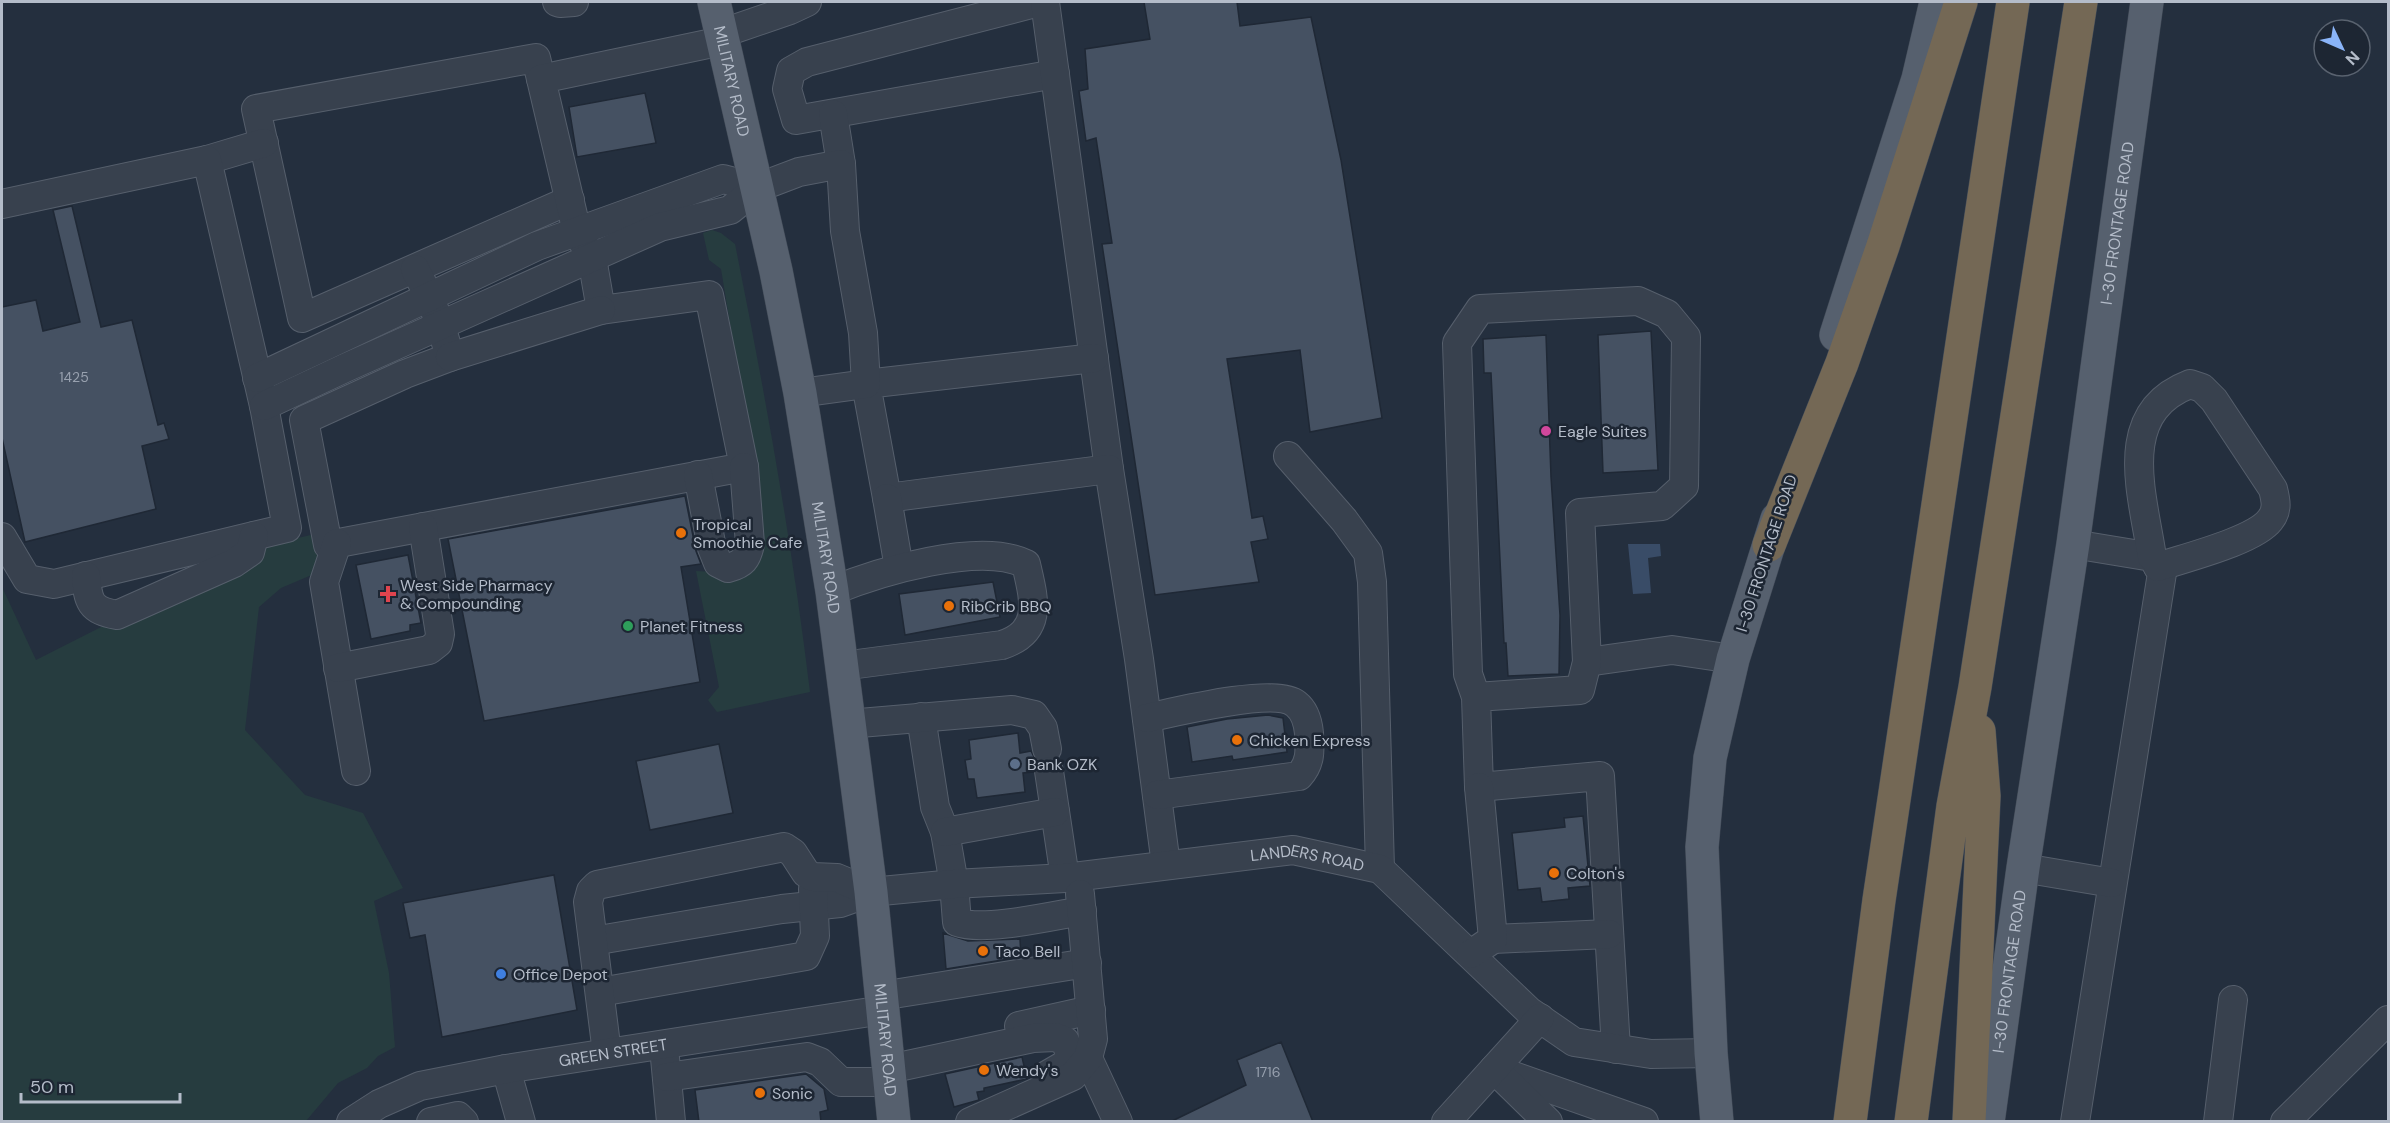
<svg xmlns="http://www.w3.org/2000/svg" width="2390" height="1123" font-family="'DM Sans',sans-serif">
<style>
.green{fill:#263c3f}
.water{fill:#394c67}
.building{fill:#455162;stroke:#1f2835;stroke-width:1.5}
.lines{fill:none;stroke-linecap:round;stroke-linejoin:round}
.minor-casing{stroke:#565f6c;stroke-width:30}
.major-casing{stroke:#414a57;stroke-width:34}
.highway-casing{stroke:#434c59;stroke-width:34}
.minor{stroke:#38414e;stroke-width:28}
.major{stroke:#56606e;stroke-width:33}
.highway{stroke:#746855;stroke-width:33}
.hotel-dot{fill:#d1479c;stroke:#1d2633;stroke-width:2}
.food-dot{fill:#e8710a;stroke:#1d2633;stroke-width:2}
.health-dot{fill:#e0444e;stroke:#1d2633;stroke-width:2}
.leisure-dot{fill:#2e9e5b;stroke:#1d2633;stroke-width:2}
.service-dot{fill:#5c6f8a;stroke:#1d2633;stroke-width:2}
.shop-dot{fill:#3f7fe0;stroke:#1d2633;stroke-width:2}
.labels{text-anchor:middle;stroke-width:5;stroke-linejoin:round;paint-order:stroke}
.number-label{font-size:14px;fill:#98a1af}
.street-label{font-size:16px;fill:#b4bcc9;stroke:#1d2633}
.poi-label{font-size:16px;fill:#b4bcc9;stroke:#1d2633;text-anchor:start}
</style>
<rect width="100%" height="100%" fill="#242f3e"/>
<path class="green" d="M712,230L721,233L735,244C765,393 792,542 810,692L717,712L708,700L719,687L696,571L716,572L736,578L748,432L721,269L709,260L703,233Z
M315,534L323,557L314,574L281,588L259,607L245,730L305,795L363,813L403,888L374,901L389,973L395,1047L378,1056L367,1068L338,1083L306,1121H2V587L36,660L259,547Z"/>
<path class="water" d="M1628,544H1660L1661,556L1648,558L1651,593L1633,594Z"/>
<path class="building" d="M1144,2H1237L1240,26L1311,17L1341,160L1382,418L1310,432L1300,350L1227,359L1252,518L1263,516L1268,539L1251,542L1259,582L1155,595L1102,244L1112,243L1096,138L1086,141L1079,91L1088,89L1085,49L1150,39Z
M645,93L656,143L577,157L569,107Z
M72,206L101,327L132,320L158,425L164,423L169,439L142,446L156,509L25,542L2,438V307L36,300L43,331L80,322L53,210Z
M1651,331L1658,470L1603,473L1598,335Z
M1546,335L1551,477L1560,615L1559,674L1508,676L1506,643H1504L1491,373H1484L1483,339Z
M685,496L696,551L701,564L681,567L700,682L484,721L448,539Z
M408,555L421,623L410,625V631L371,639L356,565Z
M993,582L1000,617L905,635L899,594Z
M1268,715L1283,718L1287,752L1233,760L1232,756L1192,762L1187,727L1227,719Z
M1018,733L1020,753L1031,751L1036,761L1033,772L1023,773L1025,792L977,798L974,779H968L965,760L971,759L969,740Z
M719,744L733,813L650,830L636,761Z
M1583,816L1590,886L1568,888L1569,899L1542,902L1540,888L1518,890L1512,833L1565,827L1564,818Z
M554,875L577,1010L442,1037L425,935L410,938L403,903Z
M943,933L968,941L1020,939L1021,957L946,969Z
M1281,1042L1313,1122H1170L1246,1085L1237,1060Z
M1022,1057L1027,1079L984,1088V1091L977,1092L979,1100L954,1107L945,1074Z
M806,1074L824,1089L828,1110L820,1112L821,1122H699L695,1090Z"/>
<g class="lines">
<g class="minor-casing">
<g id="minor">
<path d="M557,2L560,3L574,2"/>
<path d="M1039,2L807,62L791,71L787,89L796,120L1055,74"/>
<path d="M1045,2L1109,469"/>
<path d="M720,34L790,10L807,2"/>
<path d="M541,79L536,58L256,109L302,318L570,200"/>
<path d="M833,114L841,164"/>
<path d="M207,160L264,143"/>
<path d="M2,204L207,160L264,406L287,528L54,584L27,579L2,537"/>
<path d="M415,269C431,298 442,325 450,357L405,374L304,420L328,545L744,467L709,295L601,310L592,258L577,232L541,79L722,41"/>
<path d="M450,357L601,310"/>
<path d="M1094,358L866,384L887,498L1109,469L1139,659L1166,865"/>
<path d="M257,378L537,246L723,179L757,188"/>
<path d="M264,406L345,368L660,227L730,210L757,188L799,172L841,164L845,231L863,333L866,384L800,393"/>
<path d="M1288,456L1344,520L1368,553L1372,582L1380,869"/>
<path d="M698,475L712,548L718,563L728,568C743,564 747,559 750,544L744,467"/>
<path d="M887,498L899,568"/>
<path d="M337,543L324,582L356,771"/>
<path d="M2073,544L2152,557L2162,573L2075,1122"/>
<path d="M2152,557C2143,495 2114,413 2190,384L2202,388L2214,400L2273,489C2276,501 2278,510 2270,520C2254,541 2184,558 2158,567"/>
<path d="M86,576C88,602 90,610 117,615L234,563L250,552L254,536"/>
<path d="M832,591C878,572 980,541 1026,564C1034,599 1044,631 1002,645L842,666"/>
<path d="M1587,662L1672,650L1733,659"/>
<path d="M338,668L429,650L438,643L440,634L423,527"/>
<path d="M1476,697L1468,674L1457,343L1480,309L1638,301L1667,314L1686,337L1684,486L1662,506L1580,513L1587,662L1580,690L1476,697L1479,787L1600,776L1616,1049"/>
<path d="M921,717L935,807L945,832L954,884L957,922C983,932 1052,916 1082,911"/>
<path d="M1147,718C1175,712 1275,687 1296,704C1305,711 1308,723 1309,733C1310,751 1311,763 1299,776L1157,795"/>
<path d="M848,724L1012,710L1034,715L1043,728L1047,749"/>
<path d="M1049,771L1065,878"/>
<path d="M945,832L1055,812"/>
<path d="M2023,868L2112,883"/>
<path d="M1493,939L1609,934"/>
<path id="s1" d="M593,941L782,909L840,903L871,892L954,884L1065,878L1293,850L1380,869L1529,1011L1574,1042L1651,1054L1711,1053"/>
<path d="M1471,954L1493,939L1479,787"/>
<path d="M600,992L806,956L815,936L813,889"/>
<path d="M881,996L1087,963"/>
<path d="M1019,1026L1091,1010"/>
<path d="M607,1053L588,902L591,891L597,885L784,847L793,853L806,873L813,877L837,878L871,892"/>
<path d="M665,1058L671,1122"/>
<path d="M1088,1058L1118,1122"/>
<path d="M506,1069L521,1122"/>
<path d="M889,1069L1033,1038L1055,1037L1065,1041L1070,1053L1066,1064L1047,1075"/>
<path d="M1494,1069L1644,1122"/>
<path d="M1499,1074L1548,1122"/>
<path d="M667,1077L807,1057L820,1062L841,1082H890"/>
<path id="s2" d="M351,1122L379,1104L420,1086L506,1069L883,1010"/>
<path d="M431,1122L458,1116L464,1122"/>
<path d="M970,1122L1073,1076L1088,1058L1093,1039L1080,894"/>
<path d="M1446,1122L1540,1018"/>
<path d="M2218,1122L2233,1000"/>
<path d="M2285,1122L2388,1020"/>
</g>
</g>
<g class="major-casing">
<g id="major">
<path id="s3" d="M714,2L776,271L800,393L832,591L871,892L894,1122"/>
<path d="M1836,335L1918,79L1936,2"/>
<path d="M1717,1122L1711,1053L1702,847L1710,758L1733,659L1777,519"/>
<path id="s4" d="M1988,1122L2023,868L2073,544L2147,2"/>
</g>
</g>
<g class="highway-casing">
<path id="highway" d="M1769,545L1842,363L1883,246L1961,2
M1850,1122L1879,900L2013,2
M1911,1122L1953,806L1975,687L2081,2
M1969,1122L1984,796L1979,731"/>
</g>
<use href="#minor" class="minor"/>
<use href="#major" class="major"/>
<use href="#highway" class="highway"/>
</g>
<circle class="hotel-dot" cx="1546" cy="431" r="6"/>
<g class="food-dot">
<circle cx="681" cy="533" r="6"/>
<circle cx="949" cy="606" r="6"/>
<circle cx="1237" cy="740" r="6"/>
<circle cx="1554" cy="873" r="6"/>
<circle cx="983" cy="951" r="6"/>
<circle cx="984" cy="1070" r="6"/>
<circle cx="760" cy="1093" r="6"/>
</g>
<path class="health-dot" d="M385 585h6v6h6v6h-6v6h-6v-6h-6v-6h6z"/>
<circle class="leisure-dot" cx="628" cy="626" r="6"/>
<circle class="service-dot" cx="1015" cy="764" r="6"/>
<circle class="shop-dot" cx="501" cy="974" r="6"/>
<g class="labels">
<g class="number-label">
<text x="74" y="382">1425</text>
<text x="1268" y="1077">1716</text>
</g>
<g class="street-label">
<text dy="6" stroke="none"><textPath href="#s3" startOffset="81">MILITARY ROAD</textPath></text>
<text dy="6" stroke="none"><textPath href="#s4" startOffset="908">I-30 FRONTAGE ROAD</textPath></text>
<text transform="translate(1766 553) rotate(-72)" y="6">I-30 FRONTAGE ROAD</text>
<text dy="6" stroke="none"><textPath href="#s3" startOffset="567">MILITARY ROAD</textPath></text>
<text dy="6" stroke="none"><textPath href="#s1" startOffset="722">LANDERS ROAD</textPath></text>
<text dy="6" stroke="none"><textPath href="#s4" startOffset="152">I-30 FRONTAGE ROAD</textPath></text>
<text dy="6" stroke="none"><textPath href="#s3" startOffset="1053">MILITARY ROAD</textPath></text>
<text dy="6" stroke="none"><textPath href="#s2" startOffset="274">GREEN STREET</textPath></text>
</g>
<g class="poi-label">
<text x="1558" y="437">Eagle Suites</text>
<text x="693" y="530">Tropical<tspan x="693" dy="18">Smoothie Cafe</tspan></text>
<text x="400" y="591">West Side Pharmacy<tspan x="400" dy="18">&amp; Compounding</tspan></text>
<text x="961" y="612">RibCrib BBQ</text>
<text x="640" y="632">Planet Fitness</text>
<text x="1249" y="746">Chicken Express</text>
<text x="1027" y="770">Bank OZK</text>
<text x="1566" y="879">Colton's</text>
<text x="995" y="957">Taco Bell</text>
<text x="513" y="980">Office Depot</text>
<text x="996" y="1076">Wendy's</text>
<text x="772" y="1099">Sonic</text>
</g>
</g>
<rect width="2390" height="1123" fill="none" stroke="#b4bcc9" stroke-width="6"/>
<g transform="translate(2342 48) rotate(134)"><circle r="28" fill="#1d2633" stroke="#59626f" stroke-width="1.5"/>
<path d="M0-4.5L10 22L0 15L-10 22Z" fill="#8ab4f8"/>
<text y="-9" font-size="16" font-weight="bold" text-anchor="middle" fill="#b4bcc9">N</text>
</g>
<path d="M21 1093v9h159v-9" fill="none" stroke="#b4bcc9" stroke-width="3"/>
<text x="30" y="1093" font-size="18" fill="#b4bcc9" stroke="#1d2633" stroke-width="4.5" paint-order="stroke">50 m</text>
</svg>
